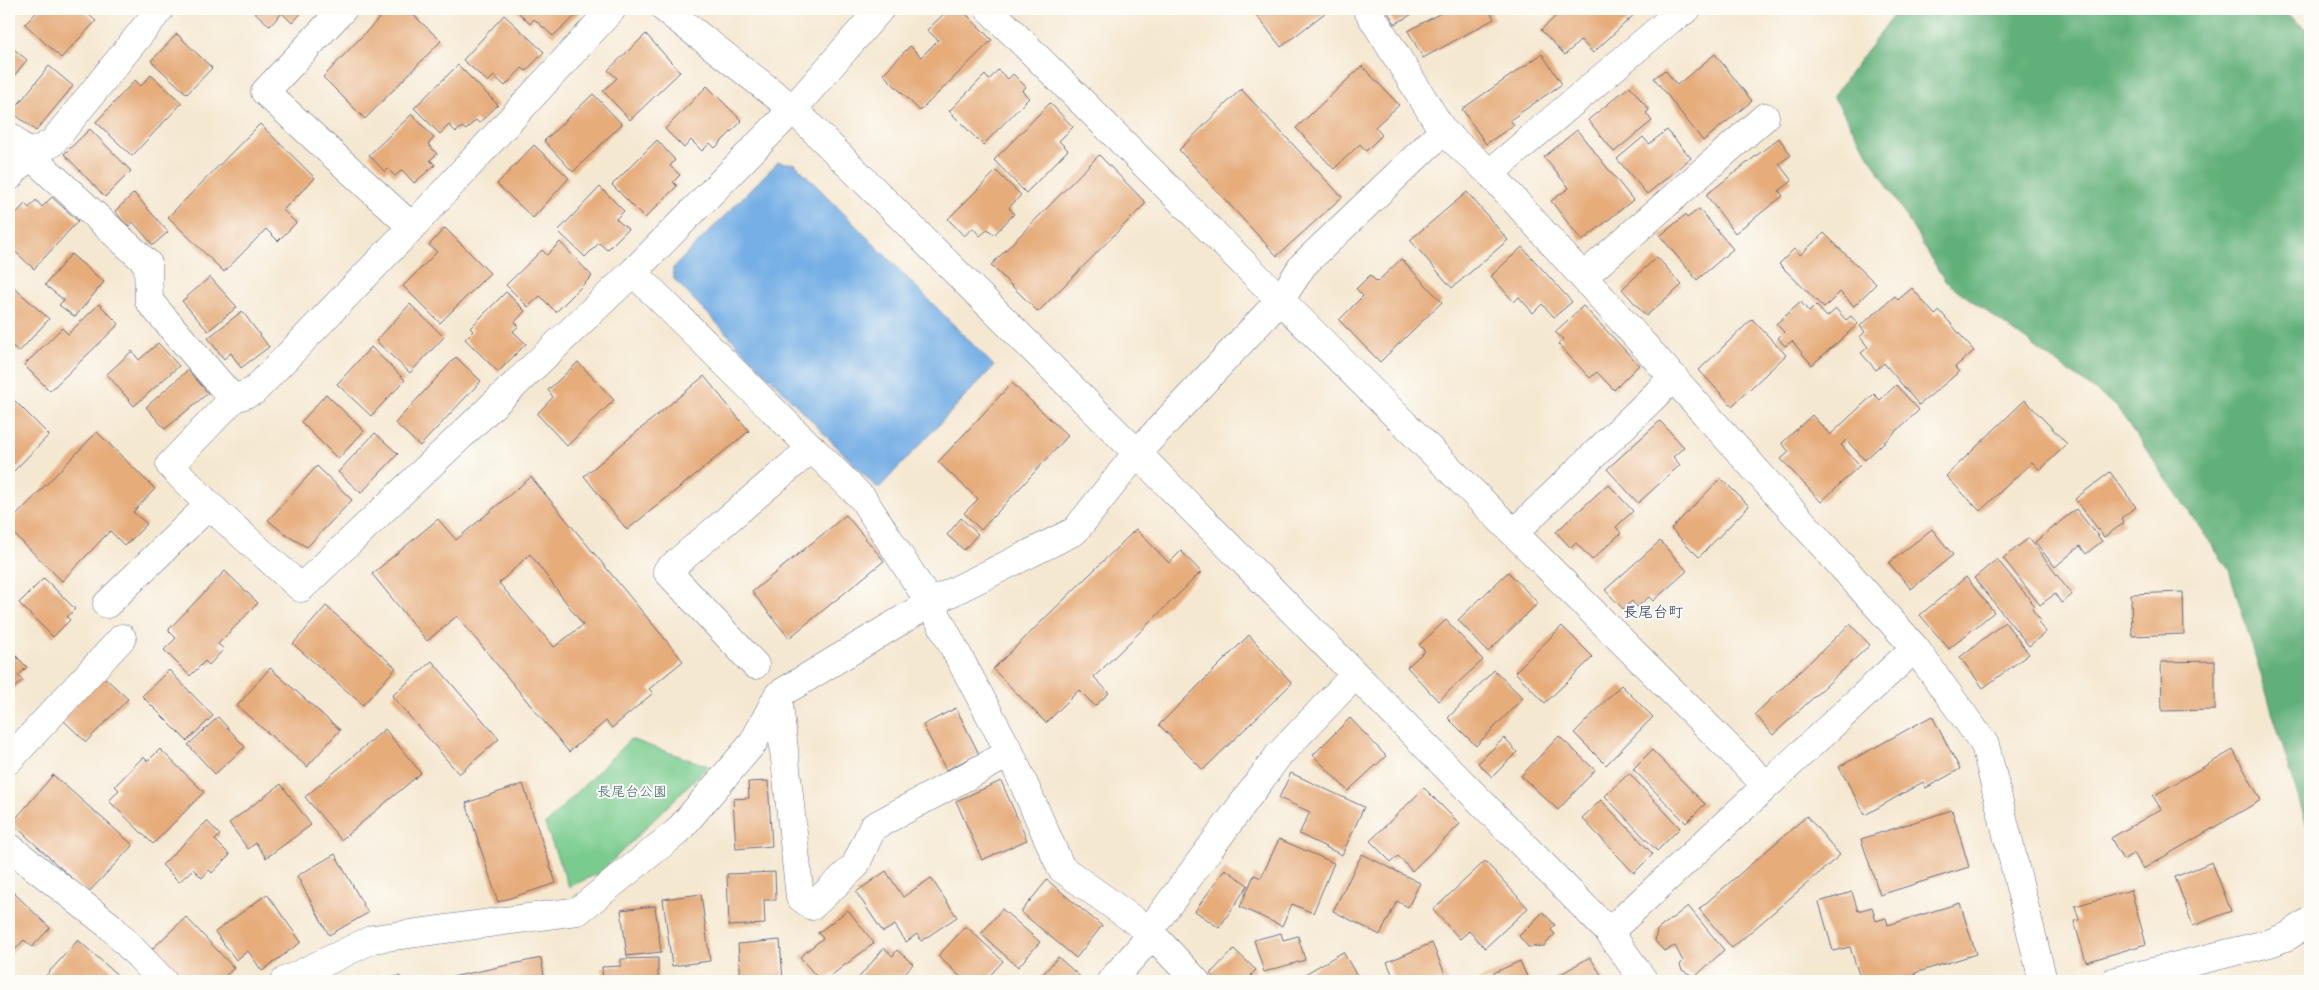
<svg xmlns="http://www.w3.org/2000/svg" width="2319" height="990" font-family="Delius,'Klee One',sans-serif">
<style>
.green{fill:#79cc8e;stroke:#4a7e76}
.forest{fill:#62b079;stroke:#3e706c}
.water{fill:#75afe5;stroke:#486fa2}
.building{fill:#e6ac7a;fill-rule:evenodd}
.lines{fill:none;stroke-linecap:round;stroke-linejoin:round}
.minor-casing{stroke:#677086;stroke-width:29}
.minor{stroke:#fff;stroke-width:28}
.labels{text-anchor:middle;stroke-width:4;stroke-linejoin:round;paint-order:stroke}
.park-label{font-size:14px;fill:#375e6c;stroke:#fdfcf7}
.neighbourhood-label{font-size:15px;fill:#1b2f5e;stroke:#fdfcf7}
</style>
<rect width="100%" height="100%" fill="#fdfcf7"/>
<filter id="ink" filterUnits="userSpaceOnUse"><feTurbulence type="fractalNoise" baseFrequency=".02" numOctaves="2"/><feDisplacementMap in="SourceGraphic" scale="10" xChannelSelector="R" yChannelSelector="G"/><feConvolveMatrix kernelMatrix="1 2 1 2 8 2 1 2 1" color-interpolation-filters="sRGB"/></filter>
<filter id="wash" filterUnits="userSpaceOnUse"><feTurbulence type="fractalNoise" baseFrequency=".0096" numOctaves="4" result="noise"/><feDisplacementMap in="SourceGraphic" scale="20" xChannelSelector="R" yChannelSelector="G"/><feGaussianBlur stdDeviation="1.12" result="paint"/><feColorMatrix in="noise" values="0 0 0 0 0 0 0 0 0 0 0 0 0 0 0 0 0 1.4 0 .05"/><feComposite in="paint" operator="in"/></filter>
<g filter="url(#wash)">
<rect width="100%" height="100%" fill="#f5e8d1"/>
<path class="green" d="M630,739L708,766L601,872L569,887L545,825Z"/>
<path class="forest" d="M1898,9H2280L2310,32V836L2229,570L2116,406L1945,281L1833,96Z"/>
<path class="water" d="M778,162L795,164L994,366L878,489L673,278V268Z"/>
<g id="blocks">
<path class="building" d="M9,9H17L9,23Z
M40,9H82L96,21L61,58L25,24Z
M251,9H305L292,23L282,13L270,26Z
M388,9H407L441,41L365,119L323,77Z
M515,9H583L553,36L534,19L530,24Z
M949,9H961L992,40L920,111L883,74L910,46L921,57L938,40L927,30Z
M1252,9H1330L1281,47Z
M1386,9H1421L1395,24Z
M1448,9H1489L1494,19L1423,58L1408,31Z
M1547,9H1640L1593,53L1581,40L1565,55L1541,30L1555,17Z
M504,15L544,52L526,71L522,68L505,86L494,76L488,82L463,60Z
M177,34L212,68L187,94L151,61Z
M646,34L680,72L630,120L603,91L617,78L608,70Z
M9,45L27,60L9,82Z
M1542,54L1562,84L1510,120L1514,125L1486,144L1462,109Z
M1715,54L1752,101L1703,141L1654,78L1665,70L1677,85Z
M458,65L498,105L479,123L476,120L466,130L462,127L456,132L449,125L440,134L414,108Z
M49,66L73,86L36,131L12,112Z
M1362,66L1399,105L1375,127L1382,135L1366,151L1360,144L1334,169L1296,128Z
M998,70L1008,79L1013,74L1026,87L1022,91L1029,98L983,145L949,111L985,75L989,80Z
M151,75L182,103L132,156L96,122L135,80L141,86Z
M707,86L742,121L715,148L710,143L702,151L691,140L684,148L665,129Z
M1630,86L1649,110L1646,113L1652,121L1614,152L1588,120Z
M1241,89L1342,197L1277,256L1179,150Z
M593,94L622,124L573,172L544,141Z
M1050,103L1073,127L1059,141L1068,150L1026,193L994,160Z
M412,114L434,138L428,144L437,154L430,160L435,165L414,183L402,170L395,176L388,169L385,172L369,155Z
M260,124L315,178L283,210L296,223L278,241L266,229L224,272L168,217Z
M90,129L131,171L105,197L64,154Z
M1577,130L1633,200L1582,241L1551,201L1569,188L1544,157Z
M1667,130L1691,158L1647,194L1617,159L1643,137L1649,144Z
M1779,138L1791,155L1779,164L1792,181L1779,191L1783,196L1735,233L1706,195Z
M657,140L675,160L670,166L680,175L673,182L677,186L645,218L612,185Z
M534,145L569,178L533,218L497,184Z
M1099,155L1146,203L1038,312L991,265Z
M996,171L1021,195L1009,208L1014,214L994,235L988,229L980,236L973,228L964,236L948,219Z
M600,187L624,211L616,219L628,229L607,250L599,243L585,257L558,231Z
M1467,192L1508,240L1452,288L1410,240Z
M134,193L168,232L153,245L133,222L128,227L115,211Z
M52,197L78,221L34,269L9,246V221L25,204L29,208L36,200L42,207Z
M1699,209L1733,249L1697,280L1660,236L1685,215L1687,218Z
M445,228L490,273L440,323L403,286L437,252L429,245Z
M1824,233L1876,284L1854,306L1840,292L1824,308L1779,264L1794,249L1800,255Z
M560,242L592,276L556,312L540,296L528,307L506,285L542,250L547,255Z
M1522,247L1572,302L1554,317L1542,304L1533,313L1519,297L1514,302L1491,276Z
M71,254L104,282L75,317L59,305L64,300L45,285Z
M1657,257L1682,285L1646,316L1622,289Z
M1401,259L1442,302L1380,362L1339,320L1363,296L1356,289L1370,275L1377,282Z
M210,277L237,307L208,331L182,301Z
M9,283L49,319L19,352L9,343Z
M1912,288L1935,315L1940,311L1974,351L1955,367L1959,372L1919,405L1884,363L1876,370L1861,353L1868,347L1860,337L1865,332L1860,326L1895,296L1898,300Z
M506,292L525,311L515,322L519,326L513,331L526,344L498,372L465,339L473,331L470,328Z
M1801,302L1809,312L1816,305L1827,317L1836,309L1846,320L1851,316L1858,324L1812,365L1792,341L1785,346L1778,338L1784,332L1776,324Z
M99,304L119,324L50,391L24,365L62,328L68,334Z
M410,304L444,337L410,373L376,341Z
M1583,306L1639,365L1614,390L1597,372L1590,378L1558,344L1563,339L1555,332Z
M242,311L269,347L241,368L231,353L224,359L208,338Z
M1752,319L1786,355L1732,406L1699,370Z
M158,343L179,366L134,406L107,374L132,351L139,360Z
M371,347L405,380L371,416L337,384Z
M456,357L481,381L420,446L395,423Z
M578,362L614,400L567,446L537,414L553,397L548,390Z
M188,370L208,393L165,429L146,407Z
M704,376L749,431L627,530L584,476Z
M1012,383L1068,436L981,530L964,513L978,499L938,462Z
M1896,385L1919,410L1865,460L1846,440L1841,445L1860,465L1821,502L1781,459L1789,452L1782,443L1812,415L1830,435L1874,394L1880,400Z
M326,394L364,431L338,459L301,422Z
M13,399L49,435L9,476V403Z
M2025,400L2067,444L2040,470L2032,462L1980,511L1946,476Z
M1660,421L1684,447L1673,457L1680,465L1638,503L1607,469Z
M97,432L155,489L133,512L147,524L125,546L110,531L62,581L9,529V523Z
M375,433L398,454L361,493L338,472Z
M317,466L352,500L307,547L286,535L268,520Z
M2110,472L2136,507L2121,518L2124,523L2104,537L2075,499Z
M531,477L683,661L649,689L653,693L612,728L606,721L569,752L457,616L427,641L372,574L438,519L456,540ZM530,554L583,625L554,647L499,583Z
M1721,478L1749,506L1699,557L1671,529Z
M1608,484L1633,511L1616,527L1621,533L1592,560L1576,543L1571,548L1556,532Z
M2076,509L2102,541L2086,554L2080,546L2055,567L2035,542Z
M846,515L884,561L789,638L752,592Z
M961,518L978,534L964,550L947,535Z
M1136,529L1169,563L1181,551L1201,572L1094,677L1109,693L1095,706L1079,690L1046,723L993,669Z
M1932,529L1953,555L1911,589L1889,563Z
M2029,538L2072,595L2061,603L2055,594L2040,605L2003,558Z
M1660,541L1687,571L1653,601L1649,597L1637,607L1632,601L1623,609L1605,590Z
M1997,559L2035,606L2032,609L2041,621L2038,623L2046,632L2029,646L1974,578Z
M225,571L258,603L218,644L224,649L209,665L205,661L190,676L164,650L176,638L168,630Z
M1508,572L1538,603L1488,652L1458,620Z
M1966,577L1994,612L1949,649L1920,615Z
M44,578L75,609L67,617L70,620L53,637L19,603Z
M2183,592L2184,634L2132,636L2131,594Z
M326,606L396,668L363,705L293,644Z
M1446,620L1483,660L1438,701L1407,667L1425,651L1419,645Z
M2005,622L2029,654L1983,688L1960,657Z
M1850,624L1870,645L1773,735L1755,714Z
M1562,626L1593,657L1545,703L1515,672Z
M1249,635L1292,683L1203,770L1159,725Z
M9,649L27,667L18,676L23,680L9,693Z
M432,661L499,739L459,774L392,696Z
M2215,661V710L2162,711L2161,662Z
M270,668L340,730L307,767L237,706Z
M169,670L213,716L187,741L142,696Z
M1494,670L1523,698L1476,746L1448,718Z
M103,676L128,699L86,742L62,719Z
M1621,685L1653,717L1606,765L1574,733Z
M956,708L979,754L946,770L923,725Z
M1932,716L1960,769L1926,788L1923,782L1865,815L1839,767Z
M218,717L245,747L215,774L188,745Z
M1350,718L1386,756L1348,791L1313,755Z
M385,729L421,773L341,840L305,797Z
M1559,736L1595,770L1558,810L1521,776Z
M1504,738L1517,752L1492,777L1478,763Z
M160,749L204,792L153,844L109,801L119,790L115,786L143,757L148,761Z
M1652,750L1705,804L1686,823L1633,769Z
M2233,750L2261,800L2143,869L2134,853L2123,860L2111,838L2161,809L2153,796Z
M1291,773L1364,807L1342,855L1299,834L1310,812L1279,798Z
M1629,773L1680,828L1657,851L1605,796Z
M53,775L133,845L88,893L12,823Z
M768,781L772,846L736,849L733,799L749,798L748,782Z
M1001,781L1027,840L982,860L956,801Z
M281,784L311,825L266,858L256,843L248,849L229,823Z
M523,784L556,883L498,902L466,803Z
M1424,788L1460,824L1412,871L1398,856L1391,862L1370,841Z
M1601,800L1653,854L1634,873L1582,818Z
M1952,810L1969,867L1880,895L1861,839Z
M1807,816L1840,855L1732,948L1699,909Z
M207,821L220,835L215,840L230,855L212,873L209,870L202,878L193,869L179,882L162,865Z
M1279,839L1334,863L1313,913L1292,904L1282,926L1240,907L1254,875L1261,878Z
M335,854L368,913L329,935L297,876Z
M1362,854L1420,883L1408,907L1397,901L1380,935L1333,911Z
M1485,861L1528,908L1485,948L1469,931L1460,939L1433,910Z
M2212,862L2231,911L2193,926L2175,877Z
M1225,869L1248,885L1219,928L1195,911Z
M886,871L903,897L931,878L957,917L921,941L917,934L906,942L895,925L883,932L856,892Z
M775,872L776,900H764L765,924L729,926L727,874Z
M1047,880L1102,926L1076,958L1021,912Z
M9,888L50,928L32,947L24,940L9,956Z
M2131,890L2146,944L2086,962L2074,921L2079,920L2075,906Z
M1852,892L1858,911L1872,907L1876,921L1886,918L1888,925L1960,903L1976,954L1915,973L1917,981H1861L1850,947L1833,951L1819,902Z
M267,894L301,942L262,971L248,951L236,960L215,932Z
M701,894L710,961L672,966L663,899Z
M655,906L661,952L627,956L621,910Z
M1688,906L1724,950L1695,977L1682,970L1680,965L1683,961L1675,946L1664,951L1655,941L1657,930Z
M1002,909L1040,942L1018,967L981,934Z
M848,910L874,943L824,981H820L800,957L823,938L818,933Z
M1543,912L1555,925L1551,930L1555,934L1544,946L1528,947L1519,936Z
M186,917L234,968L220,981H181L151,950Z
M966,926L1003,961L985,981H965L938,956Z
M1281,933L1283,940L1298,936L1305,960L1264,972L1254,940Z
M78,940L123,980L122,981H41Z
M780,940L783,981H741L738,944Z
M1432,943L1448,981H1395L1387,962Z
M884,948L893,956L897,950L913,964L898,981H856Z
M1234,949L1256,970L1251,975L1257,981H1218L1210,974Z
M1343,952L1360,981H1302L1300,977Z
M1058,957L1085,981H1037Z
M1590,957L1605,981H1549Z
M541,958L545,981H438V980Z
M658,958V981H603L602,967L621,966V959Z
M1520,961L1529,981H1476Z
M400,976L401,981H389L388,978Z"/>
</g>
</g>
<g filter="url(#ink)">
<use href="#blocks" fill-opacity="0" stroke="#677086" stroke-width="1"/>
<g class="lines">
<g class="minor-casing">
<path id="minor" d="M343,9L265,92L412,227
M612,9L412,227L254,391L233,399L170,465L209,505L301,588L633,272L793,109L880,9
M665,9L793,109L1137,453L1609,932L1644,981
M989,9L1766,785
M1367,9L1443,131L1490,173L1915,648L1985,745L2043,981
M9,136L148,264L149,301L233,399
M1490,173L1670,20L1687,9
M9,177L29,154L52,143L160,9
M633,272L863,499L930,603L1010,753L1061,868L1149,931L1196,981
M1583,277L1765,117
M1514,533L1674,377
M107,604L209,505
M755,665L667,571L812,448
M778,695L800,897L812,906L855,866L873,827L1010,753
M9,760L122,638
M9,847L110,926L163,981
M1609,932L1915,648
M285,981L373,939L578,911L677,832L753,743L778,695L930,603L1075,531L1137,453L1281,299L1303,265L1443,131
M1111,981L1143,945L1149,931L1278,756L1355,675
M2115,981L2270,943L2288,936L2310,921"/>
</g>
<use href="#minor" class="minor"/>
</g>
</g>
<g class="labels">
<g class="park-label">
<text x="632" y="796">長尾台公園</text>
</g>
<g class="neighbourhood-label">
<text x="1653" y="617">長尾台町</text>
</g>
</g>
<rect width="2319" height="990" fill="none" stroke="#fdfcf7" stroke-width="30"/>
</svg>
